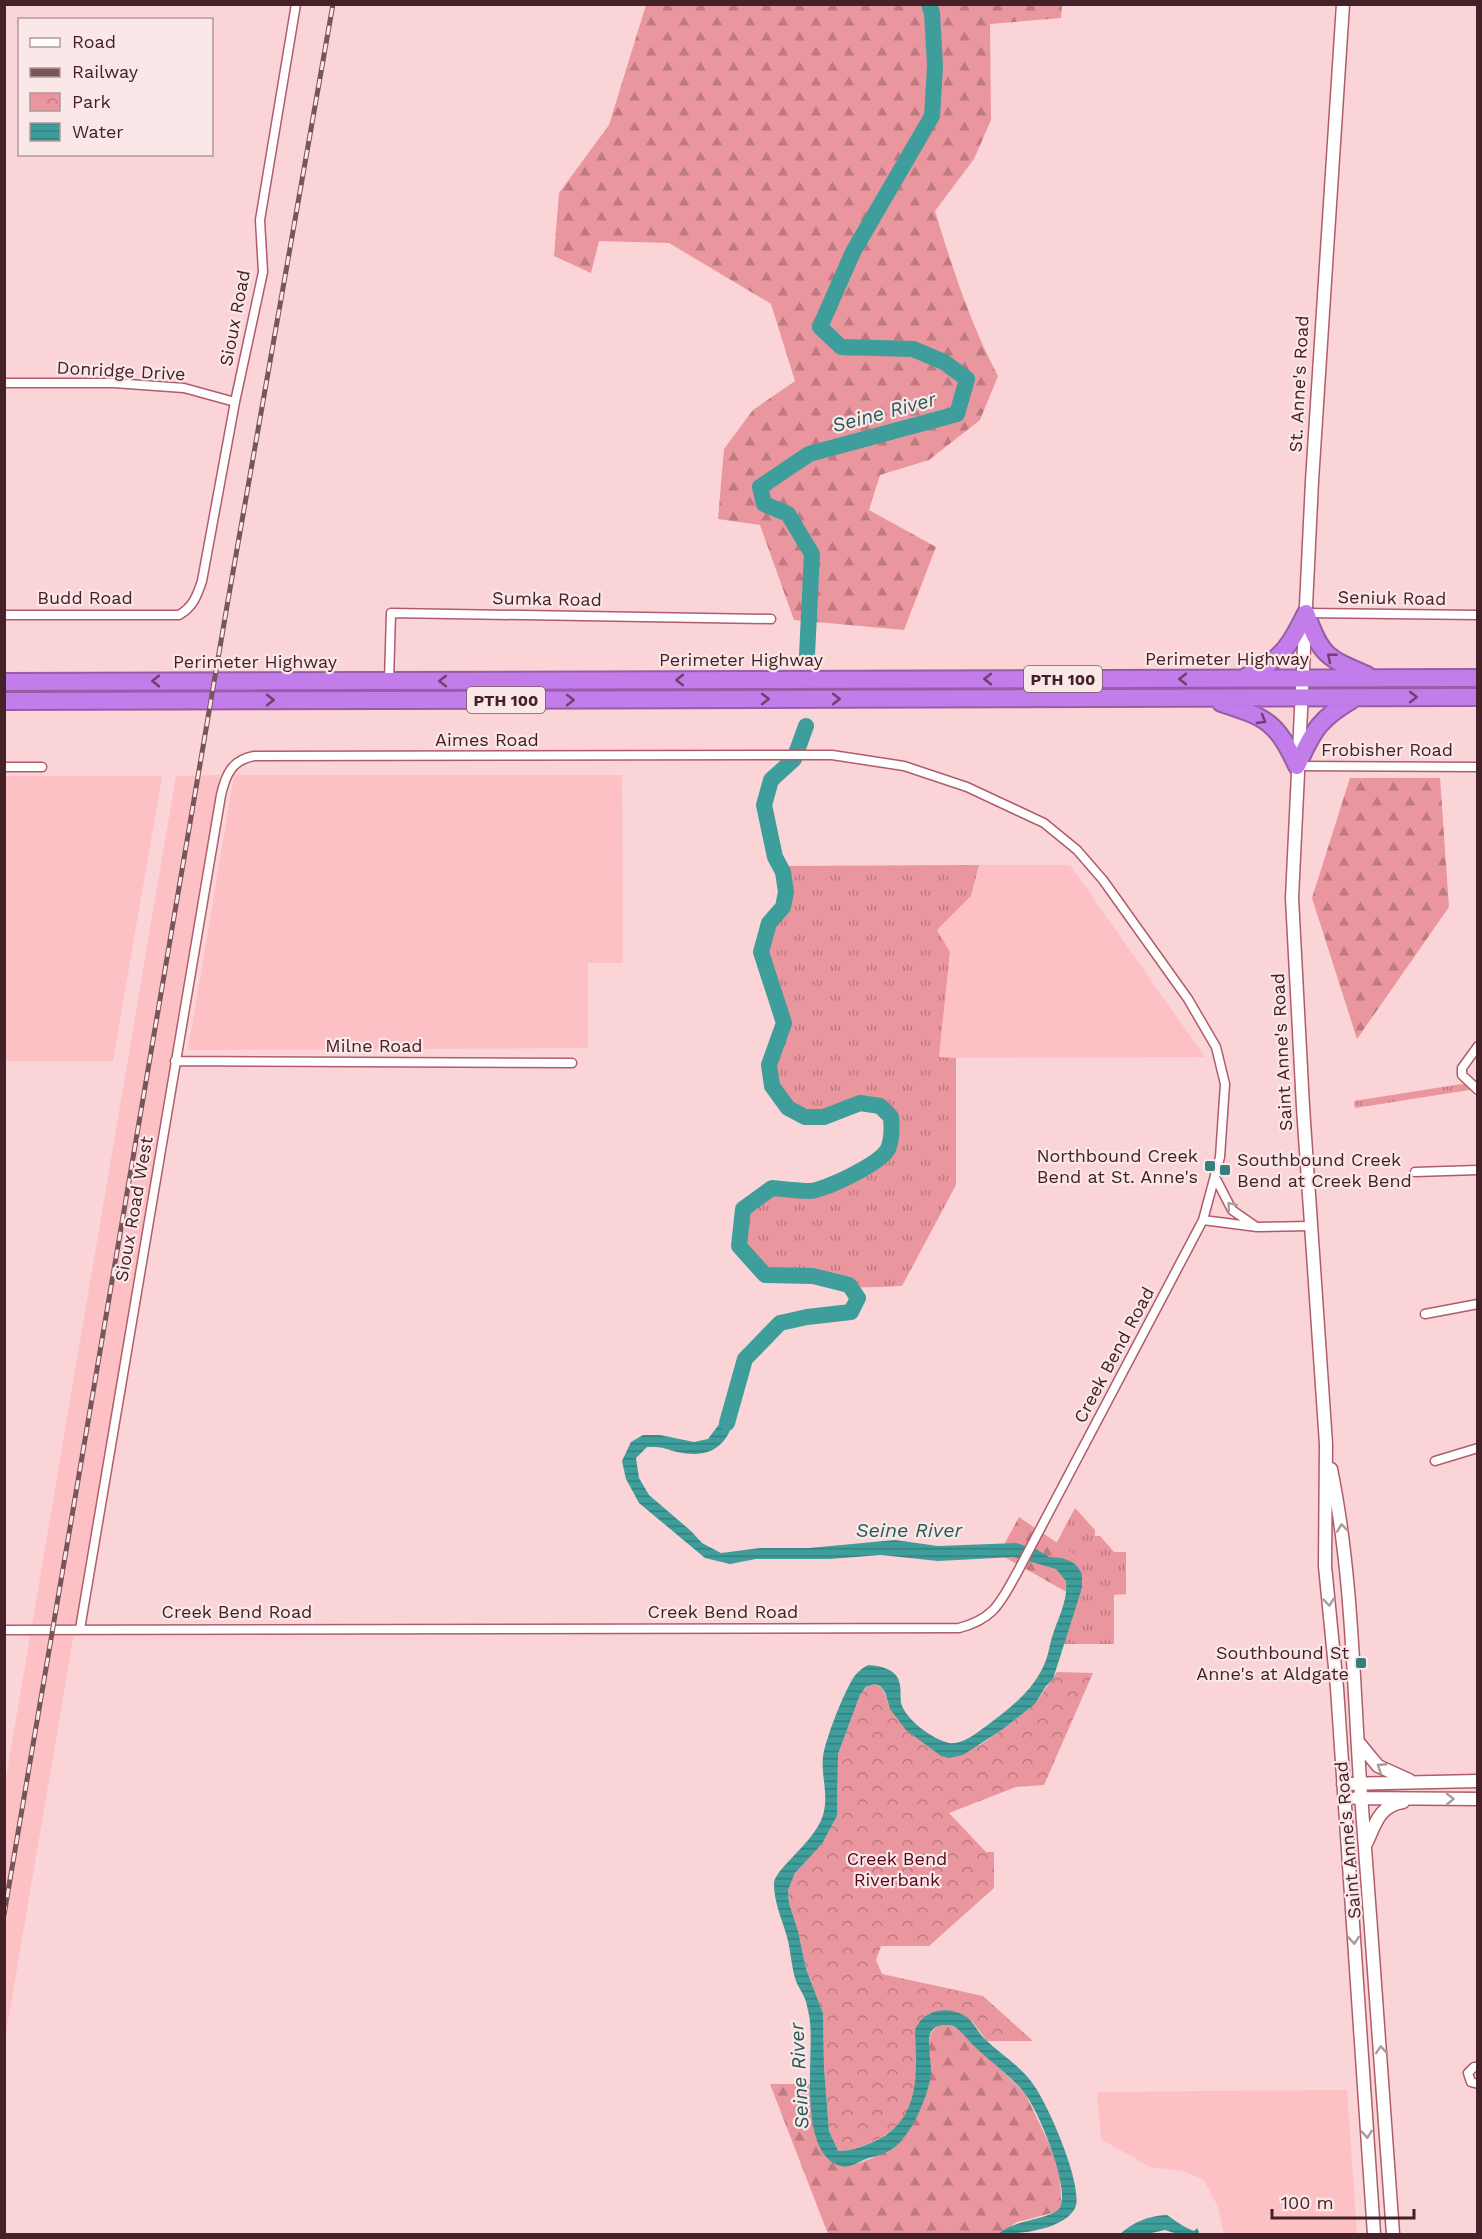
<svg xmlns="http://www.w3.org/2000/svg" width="1482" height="2239" font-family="'Work Sans',sans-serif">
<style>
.built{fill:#fdc0c5}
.grass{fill:url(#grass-tufts)}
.forest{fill:url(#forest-firs)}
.park{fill:url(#park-crowns)}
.water{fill:url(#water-rules)}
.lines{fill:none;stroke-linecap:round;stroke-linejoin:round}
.river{stroke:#3e9e9b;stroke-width:16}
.street-casing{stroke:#af5d68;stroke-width:11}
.secondary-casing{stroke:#af5d68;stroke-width:15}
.highway-casing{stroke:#975da5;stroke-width:20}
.street{stroke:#fff;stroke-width:8}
.secondary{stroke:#fff;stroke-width:12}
.highway{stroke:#c37dea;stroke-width:16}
.rail-casing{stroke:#795559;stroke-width:5}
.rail{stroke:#fae7e8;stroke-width:3;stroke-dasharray:9;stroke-linecap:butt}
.oneway{stroke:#70416b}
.oneway2{stroke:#ab9b9d}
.poi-dot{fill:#367f7d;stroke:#fae7e8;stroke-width:2}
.labels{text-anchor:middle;stroke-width:4.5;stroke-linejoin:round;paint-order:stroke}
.shield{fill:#fae7e8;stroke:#7b5c60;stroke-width:1.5}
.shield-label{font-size:16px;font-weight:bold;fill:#442126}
.street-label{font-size:18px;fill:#442126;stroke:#fae7e8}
.poi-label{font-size:18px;fill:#442126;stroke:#fae7e8;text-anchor:end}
.park-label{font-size:18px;fill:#58061d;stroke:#fae7e8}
.water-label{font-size:20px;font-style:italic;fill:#275c5a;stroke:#fae7e8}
</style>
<defs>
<pattern id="grass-tufts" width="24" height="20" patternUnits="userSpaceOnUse" patternTransform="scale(1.5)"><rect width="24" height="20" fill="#e9969f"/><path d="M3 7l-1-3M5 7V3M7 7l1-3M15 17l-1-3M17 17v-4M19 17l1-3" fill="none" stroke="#be7a81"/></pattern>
<pattern id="forest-firs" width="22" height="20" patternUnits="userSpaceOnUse" patternTransform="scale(1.5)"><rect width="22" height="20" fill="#e9969f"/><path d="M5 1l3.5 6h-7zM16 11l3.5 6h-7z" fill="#be7a81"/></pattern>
<pattern id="park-crowns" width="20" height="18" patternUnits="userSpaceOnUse" patternTransform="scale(1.5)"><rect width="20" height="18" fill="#e9969f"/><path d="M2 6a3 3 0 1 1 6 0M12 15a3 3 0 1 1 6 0" fill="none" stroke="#be7a81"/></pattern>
<pattern id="water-rules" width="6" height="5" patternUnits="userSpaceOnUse" patternTransform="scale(1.5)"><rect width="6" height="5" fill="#3e9e9b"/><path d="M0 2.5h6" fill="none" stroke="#36807e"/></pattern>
</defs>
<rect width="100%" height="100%" fill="#fad4d7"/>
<path class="built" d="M220,775L5,2039V1784L176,776Z
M234,775H622L623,963H588V1048L188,1050Z
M4,776H162L113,1061H5Z
M979,865H1070L1205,1057L939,1058L950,952L937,930L971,896Z
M1347,2090L1357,2234H1224L1218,2207L1204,2180L1184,2171L1150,2167L1101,2139L1097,2092Z"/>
<path class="grass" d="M979,865L971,896L937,930L950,952L939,1057L956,1058V1185L902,1286C889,1286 864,1289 851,1286C842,1283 836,1278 825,1277C811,1276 797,1281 784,1280C751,1278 744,1244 736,1219C740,1208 746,1200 756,1194C773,1187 790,1194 807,1191C821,1188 834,1181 846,1175C875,1161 908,1144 883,1107C874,1105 865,1104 856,1106C840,1109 819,1123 803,1117C785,1110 763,1084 768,1063C769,1056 774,1049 777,1042C780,1035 780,1023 779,1015C778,994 760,976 762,950C767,913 811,918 783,866Z
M1468,1083L1476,1089L1355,1108L1354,1101Z
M1075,1508L1095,1530V1536H1100L1114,1552H1126V1594L1114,1595V1644H1063L1082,1588L1049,1557Z"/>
<path class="forest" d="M646,5H1062L1061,18L990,24L991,120L974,159L935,211C952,267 970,323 998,376L980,420L929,460L880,475L869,510L936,547L904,630L794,620L760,525L718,519L724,449L753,410L795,381L771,304L669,243L599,241L591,273L554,256L559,193L609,125Z
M1350,778H1440L1449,907L1357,1039L1312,898Z
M1019,1517L1084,1561L1072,1595L999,1554Z
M940,2025H947L958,2028L1025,2093L1054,2154L1060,2176L1061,2200V2205L1056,2212L1017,2222L999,2234H828L770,2084H810L812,2111L851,2166L873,2158L931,2071C930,2056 923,2032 940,2025Z"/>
<path class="park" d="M1057,1672L1093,1673L1044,1785L1016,1787L949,1813L986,1852H994V1888L929,1946H881L876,1960L882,1974L983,1996L1033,2041H987L972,2021L930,2013L917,2024C917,2069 922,2121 874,2141C861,2147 852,2151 838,2151L829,2131L824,2067L823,2013L806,1969L798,1931L789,1903L788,1889L795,1873L822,1844L837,1816L838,1754L860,1695L867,1687L875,1684C888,1689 885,1702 892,1711C905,1727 925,1741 941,1755L980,1745L1003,1729L1035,1704Z"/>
<path class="water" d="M725,1402H738C732,1438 719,1461 677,1452C669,1450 663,1447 654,1447H647L636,1458L639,1478L649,1495L691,1531L702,1543L721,1553L760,1548H809L895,1540L938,1546L1016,1543L1036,1549L1049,1557L1062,1558L1072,1562L1077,1566L1082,1574V1588L1053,1679L1046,1686L1035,1704L1003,1729L963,1755L949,1758L941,1756L906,1730L890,1709L885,1692L880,1686L875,1684L866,1687L860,1695L838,1754L837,1816L822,1844L795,1873L788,1890L789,1903L798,1931L806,1969L823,2013L824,2067L829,2131L838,2151C852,2151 861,2147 873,2142C921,2122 917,2073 915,2030C922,2010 948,2005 965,2016C973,2021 976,2029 982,2036C999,2054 1022,2066 1035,2087C1048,2105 1087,2192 1074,2210C1061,2230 1020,2234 999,2234C1013,2219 1053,2220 1060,2207C1070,2186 1039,2113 1026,2095C1014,2078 988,2060 973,2045C966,2038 961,2030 953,2026C944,2024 934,2024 930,2034C927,2046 931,2058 931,2070C931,2091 912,2134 895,2147C887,2153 876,2156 866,2159C858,2162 850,2169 841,2166C797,2155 814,2056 810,2023C810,2017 808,2012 807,2006C806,1997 799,1989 796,1981C791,1966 791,1951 787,1937C782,1919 774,1903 774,1884C773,1869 819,1840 824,1811C828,1793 821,1774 823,1757C825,1740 843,1695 852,1680C856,1673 861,1669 868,1665C881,1666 898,1669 900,1685C901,1690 900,1697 901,1703C906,1720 932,1739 949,1743C962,1745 975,1734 985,1727C1010,1708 1035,1690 1046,1660C1049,1652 1050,1642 1053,1634C1059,1616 1068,1600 1066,1581L1056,1569L1014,1557L938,1561L881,1555L830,1559H756L730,1564L705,1558L639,1503L626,1479L622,1461L631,1442L643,1435H660L694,1442L708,1439L720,1423Z
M1167,2215C1174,2220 1187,2229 1194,2231L1197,2228L1199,2232L1198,2234H1177L1165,2230L1147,2234H1120C1134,2222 1147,2216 1167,2215Z"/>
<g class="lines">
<path class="river" d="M807,655L812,554L788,514L764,504L760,487L809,454L957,414L967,379L944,362L913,349L841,347L820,327L853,252L932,116L935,66L932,13L929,4
M727,1423L745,1359L780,1323L807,1317L851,1312L858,1298L849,1285L813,1276L765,1275L739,1246L743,1209L772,1188C784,1189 797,1191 810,1191C825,1190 880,1164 888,1149C892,1139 892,1127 891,1117L880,1106L860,1103L824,1117H805L788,1108L772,1086L769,1065L784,1023L761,952L769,923L783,907L786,892L783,872L775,857L764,805L771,780L794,759L806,726"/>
<g class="street-casing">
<path id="street" d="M4,383H114L184,388L235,402
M1306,613L1478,615
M4,615H179C193,607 197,596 202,581L235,402L263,272L260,220L296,4
M389,681L391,613L771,619
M1297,766L1478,767
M4,767H42
M1478,1046L1462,1068V1075L1478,1090
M175,1061L572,1063
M1415,1172L1478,1170
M1215,1177L1232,1210L1255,1226
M1203,1220L1257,1227L1311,1226
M1425,1314L1478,1304
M1435,1461L1478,1448
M4,1630L959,1628C995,1619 1001,1601 1018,1571L1203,1220L1220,1157L1225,1084L1216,1047L1188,999L1103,880L1077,850L1044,823L967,787L904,766L832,755L254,756C232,760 226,774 221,795L80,1629
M1478,2067H1474L1468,2073L1471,2082L1478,2084"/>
</g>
<g class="secondary-casing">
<path id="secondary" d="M1343,4L1312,481L1292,898L1303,1107L1326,1444L1325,1566L1337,1688L1374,2234
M1331,1469C1352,1572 1353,1676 1360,1781C1371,1932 1383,2083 1393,2234
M1359,1743L1378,1766L1409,1780
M1343,1784L1478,1781
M1356,1798L1478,1799
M1367,1842C1375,1824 1380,1805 1403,1802"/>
</g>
<g class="highway-casing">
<path id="highway" d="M1306,613C1321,656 1327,658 1367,675
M1247,676C1281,660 1290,646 1306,613
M4,682L1478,678
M4,701L1478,697
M1221,703C1267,718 1276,721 1297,766
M1297,766C1313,730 1320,718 1355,698"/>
</g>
<use href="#street" class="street"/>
<use href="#secondary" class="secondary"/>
<use href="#highway" class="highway"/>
<g class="rail-casing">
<path id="rail" d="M4,1915L227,606L333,4"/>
</g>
<use href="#rail" class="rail"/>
</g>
<defs><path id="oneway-chevron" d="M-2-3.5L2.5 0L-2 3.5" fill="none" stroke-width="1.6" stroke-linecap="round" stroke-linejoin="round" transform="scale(1.5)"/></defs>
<g class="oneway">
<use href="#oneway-chevron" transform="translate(1331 657) rotate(-141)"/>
<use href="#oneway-chevron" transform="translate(988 679) rotate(180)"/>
<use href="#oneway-chevron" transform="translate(1183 679) rotate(180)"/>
<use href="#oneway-chevron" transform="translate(680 680) rotate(180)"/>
<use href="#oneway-chevron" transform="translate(156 681) rotate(-180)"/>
<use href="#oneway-chevron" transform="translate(443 681) rotate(180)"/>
<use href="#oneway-chevron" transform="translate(1413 697)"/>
<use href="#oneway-chevron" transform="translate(765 699)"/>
<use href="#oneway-chevron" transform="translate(836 699)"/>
<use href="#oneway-chevron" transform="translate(270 700)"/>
<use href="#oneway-chevron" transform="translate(570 700)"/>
<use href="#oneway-chevron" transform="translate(1262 720) rotate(30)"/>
</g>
<g class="oneway2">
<use href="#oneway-chevron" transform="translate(1231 1206) rotate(-129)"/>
<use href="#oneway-chevron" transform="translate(1342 1528) rotate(-97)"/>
<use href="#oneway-chevron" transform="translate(1329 1602) rotate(84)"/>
<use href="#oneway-chevron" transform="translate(1381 1767) rotate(-147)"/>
<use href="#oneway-chevron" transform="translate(1450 1799) rotate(-1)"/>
<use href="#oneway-chevron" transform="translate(1354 1940) rotate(86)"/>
<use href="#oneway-chevron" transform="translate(1381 2050) rotate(-94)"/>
<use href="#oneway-chevron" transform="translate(1367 2134) rotate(86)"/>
</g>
<g class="poi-dot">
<rect x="1204" y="1160" width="12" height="12" rx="3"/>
<rect x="1219" y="1164" width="12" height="12" rx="3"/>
<rect x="1355" y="1657" width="12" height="12" rx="3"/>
</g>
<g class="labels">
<g class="shield">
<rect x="1024" y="666" width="78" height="26" rx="4.5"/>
<rect x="467" y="687" width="78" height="26" rx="4.5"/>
</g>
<g class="shield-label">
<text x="1063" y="685">PTH 100</text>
<text x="506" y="706">PTH 100</text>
</g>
<g class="street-label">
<text transform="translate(235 318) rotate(-79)" y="6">Sioux Road</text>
<text transform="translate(121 371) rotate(3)" y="6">Donridge Drive</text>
<text transform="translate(1299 384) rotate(-87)" y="6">St. Anne's Road</text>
<text x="85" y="604">Budd Road</text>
<text transform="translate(1392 598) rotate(1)" y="6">Seniuk Road</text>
<text transform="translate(547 599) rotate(1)" y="6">Sumka Road</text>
<text x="1227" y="665">Perimeter Highway</text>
<text x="741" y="666">Perimeter Highway</text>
<text x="255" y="668">Perimeter Highway</text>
<text x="487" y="746">Aimes Road</text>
<text x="1387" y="756">Frobisher Road</text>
<text x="374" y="1052">Milne Road</text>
<text transform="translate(1282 1052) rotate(-93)" y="6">Saint Anne's Road</text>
<text transform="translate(134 1209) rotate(-80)" y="6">Sioux Road West</text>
<text transform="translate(1114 1355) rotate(-62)" y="6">Creek Bend Road</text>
<text x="237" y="1618">Creek Bend Road</text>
<text x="723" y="1618">Creek Bend Road</text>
<text transform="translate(1348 1840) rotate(-95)" y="6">Saint Anne's Road</text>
</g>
<g class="poi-label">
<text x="1198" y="1162">Northbound Creek<tspan x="1198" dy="21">Bend at St. Anne's</tspan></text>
<text x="1237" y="1166" text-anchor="start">Southbound Creek<tspan x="1237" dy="21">Bend at Creek Bend</tspan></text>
<text x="1349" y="1659">Southbound St<tspan x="1349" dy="21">Anne's at Aldgate</tspan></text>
</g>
<g class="park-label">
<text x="897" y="1865">Creek Bend<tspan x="897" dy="21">Riverbank</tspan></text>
</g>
<g class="water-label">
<text transform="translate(884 412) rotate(-15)" y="7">Seine River</text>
<text x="909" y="1537">Seine River</text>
<text transform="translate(799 2076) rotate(-93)" y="7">Seine River</text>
</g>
</g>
<rect width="1482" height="2239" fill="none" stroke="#442126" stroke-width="12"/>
<rect x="18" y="18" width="195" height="138" fill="#fae7e8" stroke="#b1989a" stroke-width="1.5"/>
<rect x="30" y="38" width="30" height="9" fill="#ffffff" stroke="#b1989a" stroke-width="1.5"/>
<text x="72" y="48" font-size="18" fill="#442126">Road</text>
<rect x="30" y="68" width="30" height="9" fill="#795559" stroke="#b1989a" stroke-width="1.5"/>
<text x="72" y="78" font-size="18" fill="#442126">Railway</text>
<rect x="30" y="93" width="30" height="18" fill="url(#park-crowns)" stroke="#b1989a" stroke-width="1.5"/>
<text x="72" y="108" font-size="18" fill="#442126">Park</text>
<rect x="30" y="123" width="30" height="18" fill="url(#water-rules)" stroke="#b1989a" stroke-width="1.5"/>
<text x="72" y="138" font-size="18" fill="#442126">Water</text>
<path d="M1272 2209v9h142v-9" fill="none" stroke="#442126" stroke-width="3"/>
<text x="1281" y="2209" font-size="18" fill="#442126" stroke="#fae7e8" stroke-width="4.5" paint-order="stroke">100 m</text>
</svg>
